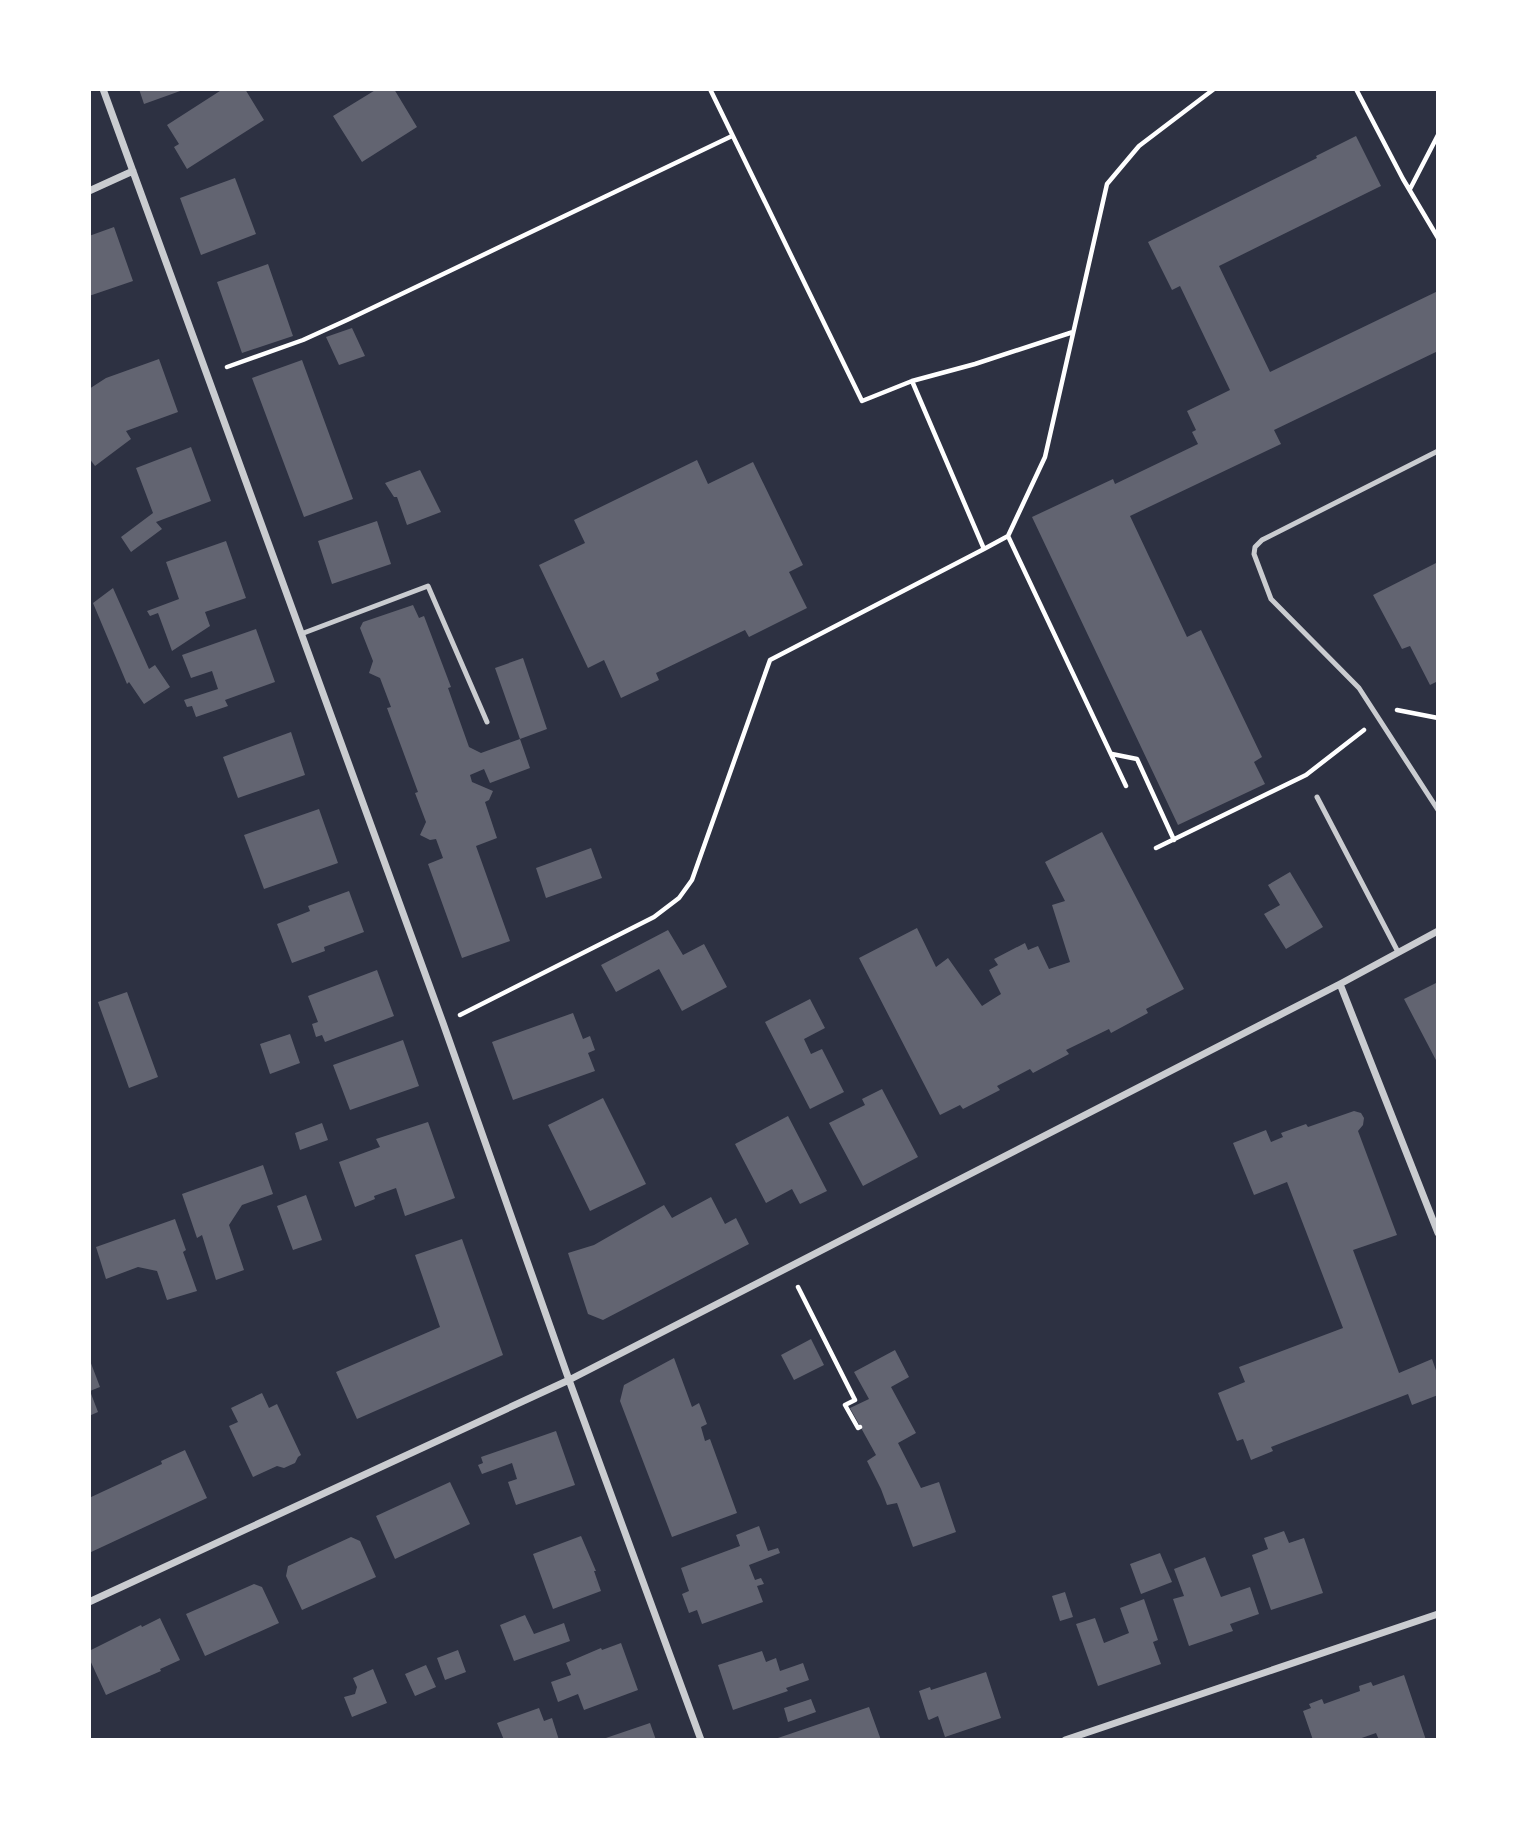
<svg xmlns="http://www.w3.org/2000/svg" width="1527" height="1829" font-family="'Varela Round',sans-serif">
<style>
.building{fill:#626471}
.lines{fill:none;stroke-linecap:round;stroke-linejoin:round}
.path{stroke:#fff;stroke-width:4.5}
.service{stroke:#caccd0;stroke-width:5}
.minor{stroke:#caccd0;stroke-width:7}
</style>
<rect width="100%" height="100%" fill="#2d3142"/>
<path class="building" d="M139,89H183V90L144,104Z
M223,89H245L264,120L187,169L174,147L179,144L167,125Z
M377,89H394L417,127L362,162L333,116Z
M1356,136L1381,186L1219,266L1270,372L1438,291V351L1274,430L1281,444L1130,516L1187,637L1201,630L1262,757L1254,762L1265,784L1178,825L1032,517L1113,479L1115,484L1198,444L1192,432L1196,430L1187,411L1230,390L1180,286L1172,290L1148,242L1317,158L1316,156Z
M235,178L256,234L201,255L180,198Z
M114,227L133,281L89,296V236Z
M268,264L293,336L242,353L217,282Z
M352,328L365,356L339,365L326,337Z
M159,359L178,412L126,431L131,439L95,466L89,458V389L106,378Z
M302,360L353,499L304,517L252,378Z
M191,447L211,501L156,522L162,529L131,552L121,537L153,513L136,468Z
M697,460L708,484L753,462L803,565L789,572L807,608L749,637L745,630L656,673L659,680L621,698L604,660L588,668L539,565L585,543L574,520Z
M420,470L441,512L407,525L397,497H394L385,483Z
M377,521L391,564L332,584L318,541Z
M226,541L246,598L205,612L210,626L172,651L158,613L150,616L147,611L179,599L166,562Z
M1438,562V681L1430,685L1410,646L1402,649L1373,595Z
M113,588L149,669L155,665L170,687L144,704L129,682L127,684L93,603Z
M413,605L419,618L424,616L451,687L448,688L469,747L481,753L520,739L530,768L490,783L484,769L470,775L472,782L493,791L489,800L485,802L497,838L476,846L510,941L462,958L428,864L443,858L436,839L430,840L420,835L426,822L415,793L418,792L387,708L391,707L380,678L369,673L373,661L360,628L363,622Z
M256,629L275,682L225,700L228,706L196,717L192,706L187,707L184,700L218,689L212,671L191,678L182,655Z
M523,658L547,729L520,739L495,668Z
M291,732L305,775L238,798L223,757Z
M319,809L338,863L264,889L244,835Z
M1102,832L1184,989L1146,1009L1148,1013L1111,1033L1109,1029L1066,1050L1069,1054L1033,1073L1030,1069L997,1086L1000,1090L963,1109L960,1105L940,1115L859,958L917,928L936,967L948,958L982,1006L1001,994L989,970L998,965L994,959L1025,943L1028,950L1038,946L1049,969L1070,962L1052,905L1065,901L1045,862Z
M591,848L602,878L546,898L536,868Z
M1290,872L1323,927L1286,949L1264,914L1280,905L1268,885Z
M349,891L364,932L324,947L325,951L292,963L277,924L310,911L308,906Z
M668,930L683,955L704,944L727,987L682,1011L659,969L616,992L601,965Z
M377,970L394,1016L325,1042L322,1035L316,1037L312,1024L318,1022L308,996Z
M1438,982V1064L1404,999Z
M127,992L158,1077L129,1088L98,1002Z
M810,999L825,1028L804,1039L811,1054L822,1049L844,1092L810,1109L765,1022Z
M573,1013L583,1039L590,1036L595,1050L588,1053L595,1071L513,1100L492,1042Z
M290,1034L300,1063L270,1074L260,1044Z
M403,1040L419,1086L350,1110L333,1065Z
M882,1089L918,1157L863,1186L829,1123L865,1105L862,1099Z
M603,1098L646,1184L590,1211L548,1125Z
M1354,1111L1361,1113L1364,1118L1363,1125L1358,1131L1397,1235L1353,1250L1399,1373L1432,1359L1438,1376V1395L1412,1405L1408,1394L1271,1447L1273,1451L1251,1460L1243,1439L1237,1441L1218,1393L1245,1382L1239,1367L1343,1328L1287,1182L1254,1195L1233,1143L1266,1130L1271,1142L1283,1137L1281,1133L1306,1124L1308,1127Z
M788,1116L827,1191L800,1204L792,1189L766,1203L735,1144Z
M428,1122L455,1198L405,1216L396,1188L374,1196L375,1199L355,1207L339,1162L380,1147L376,1139Z
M322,1123L328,1140L300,1150L295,1133Z
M263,1165L273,1194L242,1205L229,1225L244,1270L216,1280L202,1235L197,1238L182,1194Z
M306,1195L322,1240L293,1250L277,1206Z
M711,1197L725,1224L736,1218L749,1244L603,1320L588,1314L568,1253L594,1245L664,1205L672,1218Z
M175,1219L186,1250L183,1252L197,1291L167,1300L157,1271L138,1267L106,1279L96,1247Z
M462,1239L503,1355L357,1419L336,1372L440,1327L415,1255Z
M811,1339L824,1365L794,1380L781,1355Z
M895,1350L909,1377L891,1387L916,1433L898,1443L921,1488L939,1482L956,1532L913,1547L897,1503L887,1505L881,1489L867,1461L876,1455L850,1408L869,1399L854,1372Z
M89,1358L100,1387L90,1391L98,1412L89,1416Z
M674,1358L692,1407L699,1403L707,1424L701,1427L705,1441L710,1439L737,1513L672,1537L620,1401L624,1385Z
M262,1393L269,1408L277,1404L301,1455L298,1457L295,1463L284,1468L277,1466L253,1477L229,1426L238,1422L231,1408Z
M556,1431L575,1485L516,1505L508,1482L517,1479L512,1463L482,1474L478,1465L483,1463L481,1457Z
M185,1450L207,1498L89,1553V1498L162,1464L161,1461Z
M450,1482L470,1524L395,1559L376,1516Z
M759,1526L768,1551L778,1548L780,1553L749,1565L755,1580L761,1578L764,1584L757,1586L763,1602L702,1624L697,1610L689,1613L682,1594L689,1591L681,1568L740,1546L736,1535Z
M1284,1531L1289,1543L1304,1538L1323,1593L1271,1610L1252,1555L1268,1549L1264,1538Z
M581,1536L596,1571H594L601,1591L553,1609L533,1554Z
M351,1537L360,1541L376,1577L302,1610L286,1576L288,1566Z
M1160,1553L1172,1582L1141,1594L1130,1564Z
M1205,1557L1221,1597L1250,1587L1259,1614L1230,1624L1233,1631L1189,1646L1173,1599L1184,1596L1174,1569Z
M254,1584L262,1587L279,1623L205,1656L186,1614Z
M1065,1592L1073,1617L1060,1621L1052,1596Z
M1144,1599L1158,1640L1153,1642L1161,1664L1098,1686L1076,1624L1095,1618L1104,1643L1129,1633L1120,1608Z
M525,1615L534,1634L564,1623L570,1641L514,1661L500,1625Z
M160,1618L180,1660L160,1669L161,1671L106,1695L89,1658V1651L141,1625L142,1627Z
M621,1643L638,1690L584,1710L578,1694L558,1702L551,1682L571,1675L566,1663L601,1648L602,1650Z
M458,1650L466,1672L445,1680L437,1658Z
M762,1651L766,1662L776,1658L780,1671L803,1663L809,1680L786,1688L788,1691L733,1710L718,1665Z
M426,1665L436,1687L415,1696L405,1674Z
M373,1669L387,1703L352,1717L344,1697L355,1694L357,1687L353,1678Z
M986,1672L1001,1718L945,1737L938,1716L929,1720L928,1719L919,1691L930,1687L931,1690Z
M1404,1675L1426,1740H1379L1376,1733L1356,1740H1313L1303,1711L1311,1708L1309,1704L1322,1699L1324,1704L1360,1691L1359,1686L1371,1682L1373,1686Z
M811,1699L816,1712L788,1722L784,1708Z
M869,1707L881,1740H775V1739Z
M539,1708L544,1721L552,1718L559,1740H504L497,1723Z
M650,1723L656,1740H603V1739Z"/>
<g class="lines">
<path class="path" d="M710,89L862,401L912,381L984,549L1008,536L1126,786
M1356,89L1403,179L1438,238
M1410,189L1438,135
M227,367L303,340L347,320L732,136
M912,381L975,364L1073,332
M1008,536L1045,457L1107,184L1139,146L1214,89
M1397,710L1438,718
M1112,754L1137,759L1174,840
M1156,848L1306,775L1364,730
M460,1015L654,917L679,898L692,880L770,660L984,549
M798,1287L855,1400L845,1405L858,1428L860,1427"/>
<path class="service" d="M1438,451L1262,540L1255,547L1254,554L1271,599L1359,688L1438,810
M301,634L428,586L487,722
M1317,797L1398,952"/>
<path class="minor" d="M103,89L443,1023L569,1380L701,1740
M89,191L133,171
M1340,984L1438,1233
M89,1602L569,1380L1340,984L1438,931
M1065,1740L1438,1614"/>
</g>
<rect width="1527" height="1829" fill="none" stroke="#ffffff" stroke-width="182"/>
</svg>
